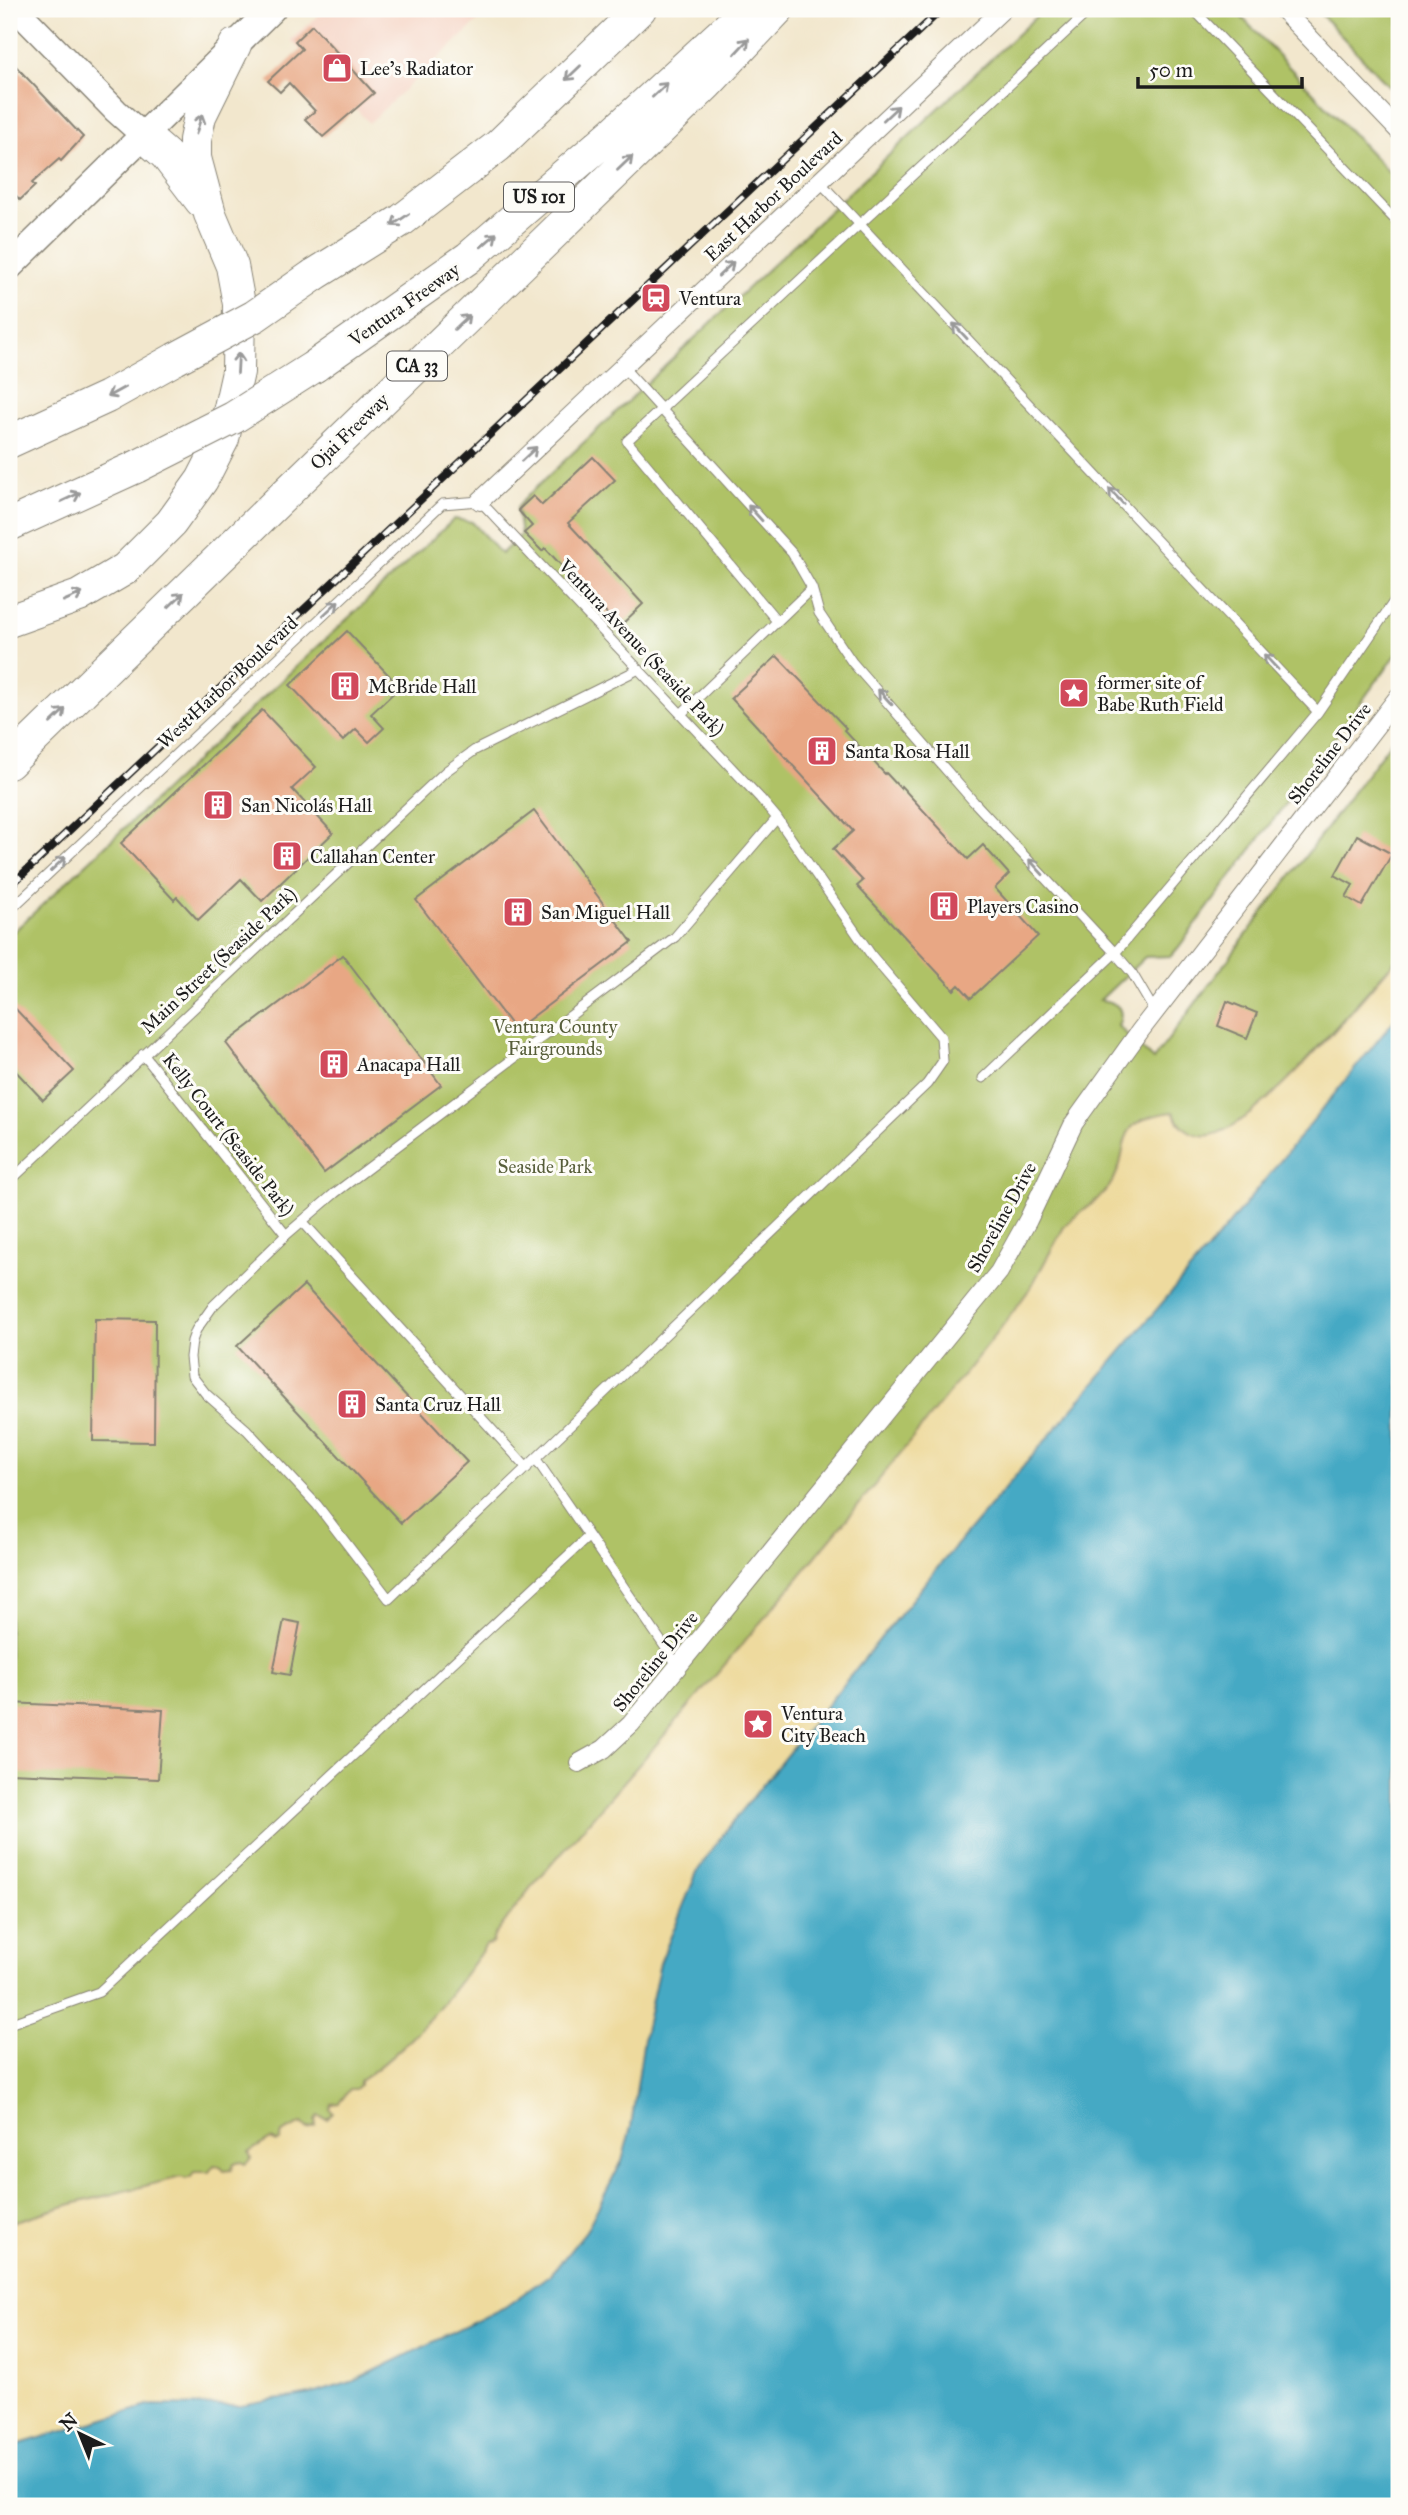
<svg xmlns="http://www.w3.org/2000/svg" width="1408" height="2515" font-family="'IM FELL Great Primer',serif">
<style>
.built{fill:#f5d2c2}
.green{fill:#afc266;stroke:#666f41;stroke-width:2}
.sand{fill:#eeda9e;stroke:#857b5d;stroke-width:2}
.water{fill:#44a9c4;stroke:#306270;stroke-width:2}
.building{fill:#e8a784}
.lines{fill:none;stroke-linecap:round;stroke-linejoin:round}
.service-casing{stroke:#878274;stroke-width:11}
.minor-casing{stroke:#878274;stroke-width:20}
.secondary-casing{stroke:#878274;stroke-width:27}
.primary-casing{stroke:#878274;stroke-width:29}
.motorway-casing{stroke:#878274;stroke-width:34}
.service{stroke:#fff;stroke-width:9}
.minor{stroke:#fff;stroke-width:18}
.secondary{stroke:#fff;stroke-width:24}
.primary{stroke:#fff;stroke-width:26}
.motorway{stroke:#fff;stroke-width:32}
.rail-casing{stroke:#1c1c1c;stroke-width:8}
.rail{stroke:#fdfcf7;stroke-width:5;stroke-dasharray:16;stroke-linecap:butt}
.motorway-bridge-casing{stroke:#878274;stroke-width:34;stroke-linecap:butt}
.motorway-bridge{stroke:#fff;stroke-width:32}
.oneway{stroke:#999}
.labels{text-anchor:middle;stroke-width:6;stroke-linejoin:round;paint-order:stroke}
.shield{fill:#fdfcf7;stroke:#605f5e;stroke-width:2}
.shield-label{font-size:18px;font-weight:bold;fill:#1c1c1c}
.poi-label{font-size:19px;fill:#1c1c1c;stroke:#fdfcf7;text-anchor:start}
.street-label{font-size:19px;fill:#1c1c1c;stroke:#fdfcf7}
.park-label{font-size:19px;fill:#575e3a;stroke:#fdfcf7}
</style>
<rect width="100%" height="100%" fill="#fdfcf7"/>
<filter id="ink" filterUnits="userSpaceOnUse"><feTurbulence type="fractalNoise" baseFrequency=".0143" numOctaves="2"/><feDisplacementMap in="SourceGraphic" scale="14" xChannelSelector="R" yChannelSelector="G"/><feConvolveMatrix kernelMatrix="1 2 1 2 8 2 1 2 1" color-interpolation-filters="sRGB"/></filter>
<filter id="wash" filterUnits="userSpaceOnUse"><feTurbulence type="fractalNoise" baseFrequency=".00686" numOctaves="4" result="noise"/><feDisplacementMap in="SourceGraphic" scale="28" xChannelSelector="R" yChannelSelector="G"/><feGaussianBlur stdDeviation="1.57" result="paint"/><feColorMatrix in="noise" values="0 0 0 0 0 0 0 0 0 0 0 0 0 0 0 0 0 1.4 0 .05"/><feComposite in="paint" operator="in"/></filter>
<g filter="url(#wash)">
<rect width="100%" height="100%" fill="#f2e7cd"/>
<path class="built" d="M325,9H491L369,123L291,40Z"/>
<path class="green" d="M1044,9H1234L1399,183V651L1178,948L1171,956L1145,957L1100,1000C1116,1002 1126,1008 1118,1026L1153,1060L1399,731V956L1304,1063L644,1893L9,2416V936L454,519L472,522L501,554L521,535L517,508L527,496Z
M1316,9H1399V97Z"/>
<path class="sand" d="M1399,956V1082L637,2146L515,2352L9,2471V2223L72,2204L181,2177L186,2179L191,2177L194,2172H209L214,2165L220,2166L224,2171L232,2170L234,2163L240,2161L245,2164L251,2159L249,2152L271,2139L277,2142L280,2141L282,2133L302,2123L308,2129L316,2126L315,2120L318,2116L327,2119L333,2113L330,2109L332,2104L339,2103L350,2089H356L360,2085V2081C411,2047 451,1995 486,1945L492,1944L494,1936L532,1886C697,1701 857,1511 1010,1316L1031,1287L1064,1227C1077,1212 1097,1204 1109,1187C1136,1150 1105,1121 1173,1112C1180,1127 1193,1138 1211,1135C1260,1126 1364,996 1399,956Z"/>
<path class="water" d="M1399,1014V2506H9V2447L152,2405L240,2406L316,2393L354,2381L505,2307L552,2273L586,2231L622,2161L631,2127L645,2031L660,1963L697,1872L720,1838L933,1573L1230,1223Z"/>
<g id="blocks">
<path class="building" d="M312,25L374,93L323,137L305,119L315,111L289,83L280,92L268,81L302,49L295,41Z
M9,59L83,137L61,161L59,159L32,183L35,186L20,200L9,188Z
M593,457L615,480L568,523L643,604L619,627L545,548L542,551L524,533L532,526L518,510L533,496L542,505Z
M347,631L400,687L371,714L384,728L369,742L356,729L343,741L290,685Z
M777,656L846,728L844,730L885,774L886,773L900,788L901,786L968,859L983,845L1009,874L995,888L1038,936L971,998L959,985L954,990L857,886L863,881L833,849L853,831L731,698Z
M262,710L316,767L292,789L333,833L262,901L241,879L198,920L177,897L174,900L121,843Z
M534,811L632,942L515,1030L416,900Z
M1357,835L1392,854L1362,906L1346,897L1353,885L1335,875Z
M343,955L441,1085L324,1173L226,1043Z
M1227,1001L1257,1013L1247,1038L1218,1026Z
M9,1002L74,1071L43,1100L9,1064Z
M304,1285L467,1462L401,1523L237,1346Z
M95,1319L155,1320L154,1442L93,1441Z
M284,1620L300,1623L290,1675L273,1672Z
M9,1703L163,1710L158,1779L9,1773Z"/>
</g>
</g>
<g filter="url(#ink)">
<use href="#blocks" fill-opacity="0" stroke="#878274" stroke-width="2"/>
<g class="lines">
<g class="service-casing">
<path id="service" d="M1193,9L1399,224
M819,181L1318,712
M622,366L792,553L812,588L819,613L852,662L974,802L1115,953L1132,973L1155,1012
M777,621L627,441L1091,9
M681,714L812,588
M9,911L442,504L480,501L760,798L777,818L872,956L941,1037L943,1061L927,1084L389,1599L317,1505L247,1430L206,1394L192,1376L190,1357L192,1341L196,1330L213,1306L286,1235L335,1193L675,937L777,818
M143,1054L286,1235
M983,1078L1115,953L1318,712L1399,594
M9,1182L446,771L475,750L639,669
M302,1221L527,1468
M536,1459L678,1666
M9,2024L99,1992L589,1536"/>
</g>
<g class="minor-casing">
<path id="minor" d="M1282,9L1399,131
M480,501L1003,9
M579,1763L604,1749L631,1724L999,1272L1028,1220L1074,1123L1140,1031L1399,696"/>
</g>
<g class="secondary-casing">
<path id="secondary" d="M16,9L116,111L143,135"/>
</g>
<g class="primary-casing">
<path id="primary" d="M9,267L272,9"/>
</g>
<g class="motorway-casing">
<path id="motorway" d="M143,135L166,155L201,201
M314,275L402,220L498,146L640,9
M315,366L468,258L614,132L748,9
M9,442L107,397L175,359
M9,525L136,467
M9,621L79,596L125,569L171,523L202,480L223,439L238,372L239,304L232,266L210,214L195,158V140L200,116L235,45
M9,763L707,84L778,9"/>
</g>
<use href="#service" class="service"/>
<use href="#minor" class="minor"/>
<use href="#secondary" class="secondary"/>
<use href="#primary" class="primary"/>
<use href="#motorway" class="motorway"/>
<g class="rail-casing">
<path id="rail" d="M9,887L942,9"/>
</g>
<use href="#rail" class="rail"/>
<g class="motorway-bridge-casing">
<path id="motorway-bridge" d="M175,359L255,316L314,275
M136,467L233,418L315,366"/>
</g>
<use href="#motorway-bridge" class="motorway-bridge"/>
</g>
<defs><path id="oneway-shaft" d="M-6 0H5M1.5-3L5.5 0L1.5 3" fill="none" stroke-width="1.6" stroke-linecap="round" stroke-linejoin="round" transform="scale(1.75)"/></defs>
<g class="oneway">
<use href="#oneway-shaft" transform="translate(742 46) rotate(-47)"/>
<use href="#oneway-shaft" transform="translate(573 73) rotate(136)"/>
<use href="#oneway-shaft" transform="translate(660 90) rotate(-43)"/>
<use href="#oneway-shaft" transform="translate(891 113) rotate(-43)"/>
<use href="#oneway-shaft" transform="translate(199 124) rotate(-73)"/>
<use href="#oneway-shaft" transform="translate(625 163) rotate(-44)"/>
<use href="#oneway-shaft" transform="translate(400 220) rotate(146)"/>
<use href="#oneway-shaft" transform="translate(489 240) rotate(-41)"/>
<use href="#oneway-shaft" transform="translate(726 269) rotate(-43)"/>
<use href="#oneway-shaft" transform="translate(462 322) rotate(-44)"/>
<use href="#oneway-shaft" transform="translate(960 331) rotate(-133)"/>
<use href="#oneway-shaft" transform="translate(238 363) rotate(-87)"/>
<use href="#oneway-shaft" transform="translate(116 392) rotate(151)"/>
<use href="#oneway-shaft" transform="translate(529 454) rotate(-43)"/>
<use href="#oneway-shaft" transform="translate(1116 496) rotate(-133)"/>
<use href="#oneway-shaft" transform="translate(71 497) rotate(-25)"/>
<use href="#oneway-shaft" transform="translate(755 513) rotate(-132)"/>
<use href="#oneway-shaft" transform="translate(73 597) rotate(-23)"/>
<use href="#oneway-shaft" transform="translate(176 600) rotate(-44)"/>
<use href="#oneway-shaft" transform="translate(331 608) rotate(-43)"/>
<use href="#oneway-shaft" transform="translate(1271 662) rotate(-133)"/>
<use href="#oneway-shaft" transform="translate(885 697) rotate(-132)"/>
<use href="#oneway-shaft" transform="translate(58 716) rotate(-44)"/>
<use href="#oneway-shaft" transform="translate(58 864) rotate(-43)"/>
<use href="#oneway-shaft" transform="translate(1036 867) rotate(-132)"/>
</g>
</g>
<defs>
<g id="shop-square" transform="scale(1.575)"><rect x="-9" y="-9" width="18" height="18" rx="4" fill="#d1495b" stroke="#fdfcf7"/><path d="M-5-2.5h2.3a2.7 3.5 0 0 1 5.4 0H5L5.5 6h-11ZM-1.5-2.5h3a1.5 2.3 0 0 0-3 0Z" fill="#fff"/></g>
<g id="station-square" transform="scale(1.575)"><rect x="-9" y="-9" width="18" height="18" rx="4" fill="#d1495b" stroke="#fdfcf7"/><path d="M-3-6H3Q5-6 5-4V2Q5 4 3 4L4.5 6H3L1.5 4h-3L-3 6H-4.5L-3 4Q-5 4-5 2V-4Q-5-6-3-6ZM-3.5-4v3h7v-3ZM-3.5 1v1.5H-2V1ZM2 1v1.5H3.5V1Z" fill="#fff"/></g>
<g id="building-square" transform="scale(1.575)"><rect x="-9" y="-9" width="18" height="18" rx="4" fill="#d1495b" stroke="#fdfcf7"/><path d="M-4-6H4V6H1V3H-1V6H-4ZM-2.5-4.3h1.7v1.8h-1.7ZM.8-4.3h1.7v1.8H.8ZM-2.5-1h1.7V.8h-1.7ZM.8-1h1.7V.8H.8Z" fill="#fff"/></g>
<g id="sight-square" transform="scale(1.575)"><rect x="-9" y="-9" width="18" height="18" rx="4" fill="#d1495b" stroke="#fdfcf7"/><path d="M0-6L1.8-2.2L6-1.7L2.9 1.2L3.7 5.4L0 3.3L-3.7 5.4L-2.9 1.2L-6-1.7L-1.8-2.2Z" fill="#fff"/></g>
</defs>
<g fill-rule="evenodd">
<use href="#shop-square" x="337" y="68"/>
<use href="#station-square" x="656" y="298"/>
<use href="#building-square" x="345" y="686"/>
<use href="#sight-square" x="1074" y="693"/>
<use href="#building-square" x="822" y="751"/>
<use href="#building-square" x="218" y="805"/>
<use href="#building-square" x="287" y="856"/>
<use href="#building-square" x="944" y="906"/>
<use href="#building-square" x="518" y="912"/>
<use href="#building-square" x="334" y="1064"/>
<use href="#building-square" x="352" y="1404"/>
<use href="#sight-square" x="758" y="1724"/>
</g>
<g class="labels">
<g class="shield">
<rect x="504" y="182.5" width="70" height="29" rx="5"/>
<rect x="387" y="351.5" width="60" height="29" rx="5"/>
</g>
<g class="shield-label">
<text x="539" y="203">US 101</text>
<text x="417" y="372">CA 33</text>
</g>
<g class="poi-label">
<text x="360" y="75">Lee's Radiator</text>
<text x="679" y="305">Ventura</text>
<text x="1097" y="689">former site of<tspan x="1097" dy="22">Babe Ruth Field</tspan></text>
<text x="368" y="693">McBride Hall</text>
<text x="845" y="758">Santa Rosa Hall</text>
<text x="241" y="812">San Nicolás Hall</text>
<text x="310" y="863">Callahan Center</text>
<text x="967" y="913">Players Casino</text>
<text x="541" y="919">San Miguel Hall</text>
<text x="357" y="1071">Anacapa Hall</text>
<text x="375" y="1411">Santa Cruz Hall</text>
<text x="781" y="1720">Ventura<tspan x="781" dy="22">City Beach</tspan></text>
</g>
<g class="street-label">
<text transform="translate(773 196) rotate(-43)" y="7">East Harbor Boulevard</text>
<text transform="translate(404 304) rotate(-35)" y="7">Ventura Freeway</text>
<text transform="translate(349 431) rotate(-44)" y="7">Ojai Freeway</text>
<text transform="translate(642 647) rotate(47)" y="7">Ventura Avenue (Seaside Park)</text>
<text transform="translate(227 682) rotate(-43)" y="7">West Harbor Boulevard</text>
<text transform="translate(1329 753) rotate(-52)" y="7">Shoreline Drive</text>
<text transform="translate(218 960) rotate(-43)" y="7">Main Street (Seaside Park)</text>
<text transform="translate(229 1134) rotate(52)" y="7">Kelly Court (Seaside Park)</text>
<text transform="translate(1001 1217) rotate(-61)" y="7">Shoreline Drive</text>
<text transform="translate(655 1661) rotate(-51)" y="7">Shoreline Drive</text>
</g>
<g class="park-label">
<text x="555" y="1033">Ventura County<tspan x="555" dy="22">Fairgrounds</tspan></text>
<text x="545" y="1173">Seaside Park</text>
</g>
</g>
<rect width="1408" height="2515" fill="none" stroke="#fdfcf7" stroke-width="35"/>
<g transform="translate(80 2434) rotate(317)" stroke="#fdfcf7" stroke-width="5" paint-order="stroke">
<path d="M0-5L12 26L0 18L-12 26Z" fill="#1c1c1c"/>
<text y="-10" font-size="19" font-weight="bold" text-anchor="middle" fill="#1c1c1c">N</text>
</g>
<path d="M1138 77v10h164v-10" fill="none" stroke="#1c1c1c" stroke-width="3.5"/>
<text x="1149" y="77" font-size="21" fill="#1c1c1c" stroke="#fdfcf7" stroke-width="5" paint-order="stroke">50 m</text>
</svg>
